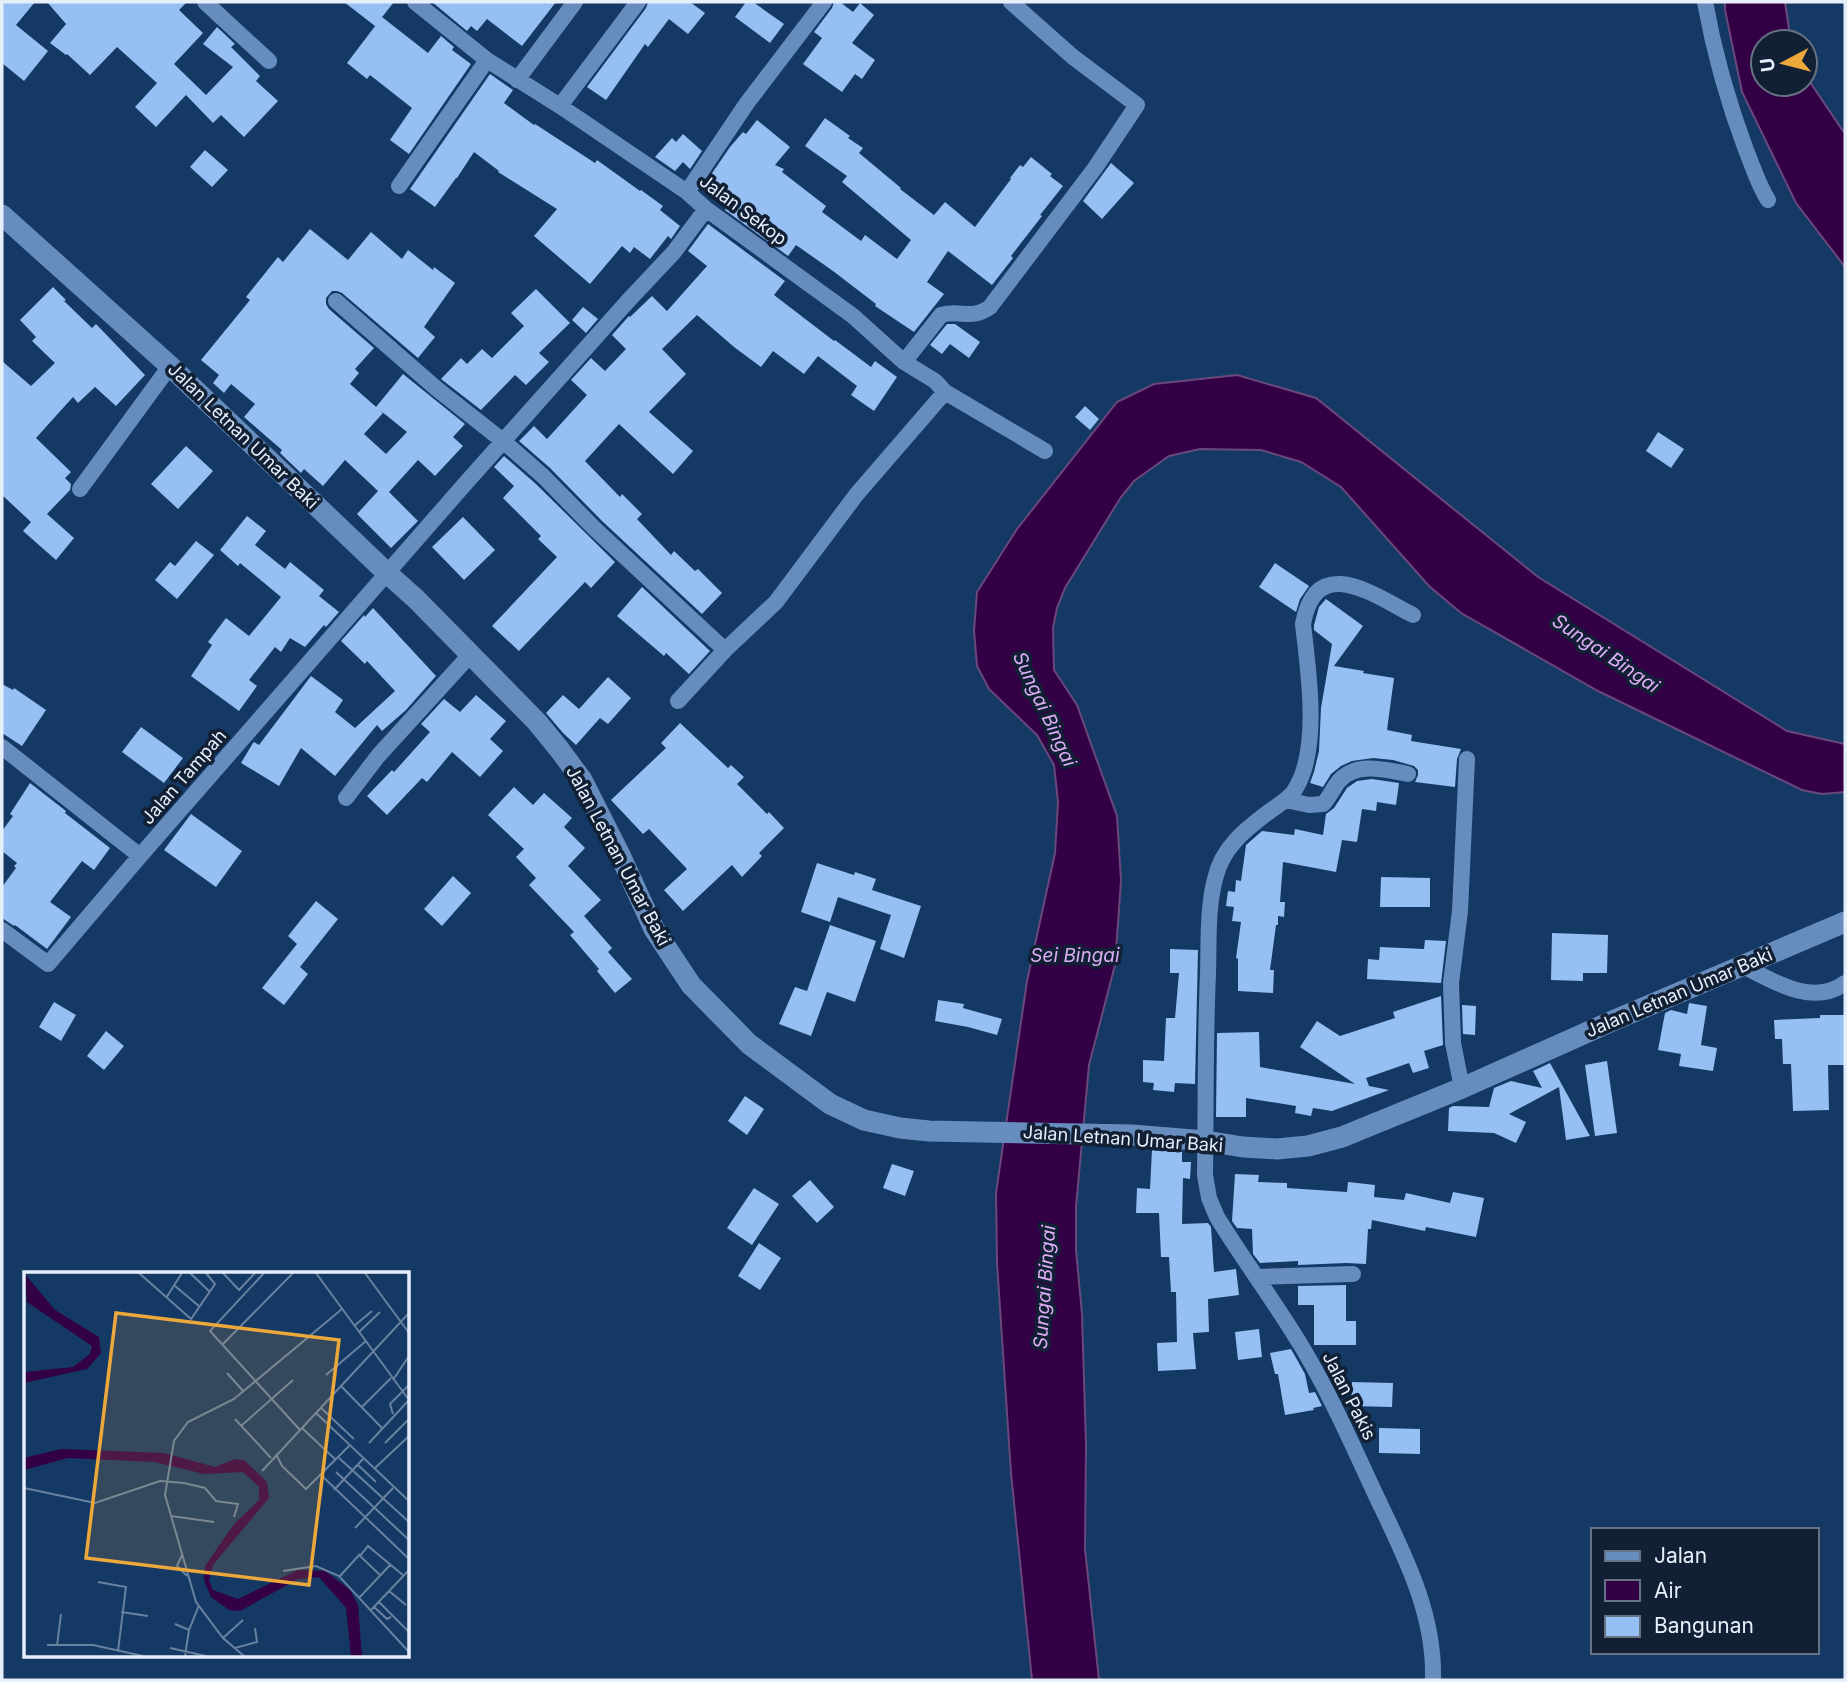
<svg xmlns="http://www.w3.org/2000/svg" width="1847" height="1682" font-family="Inter,sans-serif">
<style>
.water{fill:#330046;stroke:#69487c;stroke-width:2}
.building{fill:#96bff3}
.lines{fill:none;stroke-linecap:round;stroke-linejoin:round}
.street{stroke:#668dbe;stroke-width:16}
.secondary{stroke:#668dbe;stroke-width:21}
.labels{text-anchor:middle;stroke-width:7;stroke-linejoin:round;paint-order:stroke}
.street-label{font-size:18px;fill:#e7effa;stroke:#112034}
.water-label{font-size:19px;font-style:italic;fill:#deaef5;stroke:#112034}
.inset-road{fill:none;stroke:#6882a0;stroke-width:2}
.view{fill:#eda83c;fill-opacity:0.15;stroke:#eda83c;stroke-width:3.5}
.inset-edge{fill:none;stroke:#e7effa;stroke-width:3.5}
</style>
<rect width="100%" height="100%" fill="#143964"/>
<path class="water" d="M1725,2H1785L1791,42H1763V84H1805V71L1810,82L1845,134V267L1796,203L1742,92L1725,10Z
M1237,375L1316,398L1538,577L1787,731L1845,744V792L1822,794L1802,790L1598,691L1461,613L1429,586L1341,487L1301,462L1261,450L1200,449L1169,456L1134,481L1121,497L1065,588L1057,608L1053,628L1054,670L1077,705L1117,816L1121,881L1115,965L1089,1065L1076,1207V1250L1082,1314L1086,1445L1085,1549L1099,1680H1032L1011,1473L997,1263L996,1193L1027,981L1055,853L1058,802L1054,765L1037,735L989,689L977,666L974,631L977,592L1017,529L1117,402L1154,384Z"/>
<path class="building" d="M2,2H35L16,25L48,51L24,81L2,63Z
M47,2H187L179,10L203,33L174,64L206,95L233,67L203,44L217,27L235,44L231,47L260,76L256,81L278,101L244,137L221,115L213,123L186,95L156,127L135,107L157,83L117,47L90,75L67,54L66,55L50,43L66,24Z
M344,2H394L375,26Z
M432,2H556L522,46L487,19L477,31L471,26L467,31Z
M648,2H690L705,13L688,34L669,19L648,47L645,44L606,100L587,87L646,8Z
M746,2H753L784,24L770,43L735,17Z
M834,2H840L853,12L860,3L874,15L852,43L875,60L862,79L855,74L842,92L803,64L822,38L814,32L832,8Z
M382,17L428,53L441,36L454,47L452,50L471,64L409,154L390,140L412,108L370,75L367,79L347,63Z
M490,74L513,90L504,103L534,125L535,124L595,163L597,160L640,191L641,190L663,206L660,210L680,226L671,239L668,236L650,259L634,247L630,253L622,246L590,284L534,236L557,209L498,172L499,171L474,152L457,178H456L435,207L410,189Z
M825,118L850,136L848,138L863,148L859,153L901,188L900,189L934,215L945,202L975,227L1011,179L1010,178L1020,165L1023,167L1031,157L1052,174L1050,176L1063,186L1040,215L1042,216L1011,256L1013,258L992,285L948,251L927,282L944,294L914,332L875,306L876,304L833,271L796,245L788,256L725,210L729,201L706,182L730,147L743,132L746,134L757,120L790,147L775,165L784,169L782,172L826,206L822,212L861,241L865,235L897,259L911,240L842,182L847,176L805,146Z
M683,134L702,151L690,169L683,162L675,171L655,157L672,138L676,142Z
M205,150L228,170L212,187L190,167Z
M1111,163L1134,183L1102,219L1083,201Z
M708,224L785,281L774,295L834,341L835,340L871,367L875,361L897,377L874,411L851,395L857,386L818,356L804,374L773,351L761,367L734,347L697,315L662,349L686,374L649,412L693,451L673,474L619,424L585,461L620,497L622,494L642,514L637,519L671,555L674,551L695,571L698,569L722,593L702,614L602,521L550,468L519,441L534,426L547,439L587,395L571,380L591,358L605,371L626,349L612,335L629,316L630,317L652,296L667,311L707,266L688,251Z
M310,229L348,260L371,232L402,259L408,250L433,270L434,267L455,283L424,327L435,337L418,358L342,293L337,291H332L326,298V304L329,309L374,348L355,369L359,373L350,384L383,413L364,434L386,454L407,432L376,407L403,374L465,424L453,437L463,446L435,476L418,460L389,492L418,521L391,548L357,514L378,491L345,460L323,486L304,469L301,473L280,453L282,450L244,417L255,404L231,384L224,393L213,383L219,375L201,360L250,300L246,297L278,257L283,262Z
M53,287L66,300L64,301L92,328L96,324L145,375L116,406L95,387L78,403L73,397L36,438L71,472L65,478L71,484L70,490L47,514L74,538L56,560L23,531L31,522L2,495V361L31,386L55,363L32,341L36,337L20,320Z
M536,289L570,323L539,353L549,362L526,385L515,375L481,410L441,379L461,358L467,364L482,349L492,358L524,326L511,313Z
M583,307L598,319L586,333L572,320Z
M947,324H955L980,342L969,358L950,344L942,354L930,345Z
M1085,406L1099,419L1090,430L1075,417Z
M1658,432L1684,449L1671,468L1646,451Z
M186,446L213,471L178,509L151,484Z
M504,456L536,484L615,562L591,588L585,582L519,651L492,626L557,557L538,539L541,536L503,498L514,486L494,467Z
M247,516L266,531L255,545L285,569L290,562L324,590L319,596L339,612L326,627L324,625L305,647L290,638L281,652L275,647L249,680L257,686L239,711L191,676L212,645L208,642L226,618L249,636L281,597L240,563L238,566L220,550Z
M463,517L495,550L464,580L432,547Z
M196,541L214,555L177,599L155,580L170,562L175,566Z
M1275,563L1309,586L1300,599L1296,612L1259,587Z
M642,587L710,651L689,674L666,653L664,656L617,616Z
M1326,599L1363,626L1334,666L1364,671L1363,673L1394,678L1387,730L1412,735L1411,741L1461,749L1457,759L1455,787L1415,782L1418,775V770L1414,766L1393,760L1373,758L1352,761L1341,766L1331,774L1323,787L1310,783L1314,772L1319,751L1321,708L1332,644L1314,630V625L1319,607Z
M373,608L436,676L406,710L382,731L377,725L335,776L301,748L279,786L241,763L253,743L254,742L259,745L311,676L343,700L335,712L355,728L395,691L367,661L365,664L341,641L364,615L365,617Z
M608,677L631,698L608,724L600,718L576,745L563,733L546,713L563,695L579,709Z
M2,684L13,690L14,688L46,710L22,746L2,733Z
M476,695L506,721L490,739L503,751L480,777L452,752L427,782L422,778L387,815L367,796L392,770L394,772L430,732L421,724L444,699L460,712Z
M680,723L728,768L731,765L744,777L737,784L767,814L769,812L784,828L759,853L762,856L742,877L732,865L683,911L664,890L687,869L649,829L643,834L611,800L666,748L661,743Z
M141,727L183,758L164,783L122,752Z
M1372,779L1399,783L1396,805L1377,802L1376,811L1362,809L1357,842L1342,840L1336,872L1283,862L1280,902H1285L1284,917L1278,916V925H1276L1270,970H1274L1273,993L1238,991V959L1236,958L1241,922L1232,921L1234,907L1226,906L1228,891L1235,892L1236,880L1241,881L1246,845L1262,831L1294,835L1295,829L1323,835L1326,814L1334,808L1347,788L1357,781Z
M30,783L66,811L65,813L110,848L94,870L82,861L50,902L71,917L47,949L15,925L14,926L2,918V887L16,868L14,866L17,863L2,851V831L13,816L10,814Z
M514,787L533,805L544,793L572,818L564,827L585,848L568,866L601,900L584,916L612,948L608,952L632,979L615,993L597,971L599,969L570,935L574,932L529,885L536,878L516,857L524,849L488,815Z
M191,814L242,851L216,887L164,850Z
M817,863L854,875L855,872L876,879L872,890L921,906L904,958L880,949L891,915L838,897L830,922L801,912Z
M453,876L471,893L442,926L424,909Z
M1381,877L1430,878V907H1380Z
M316,901L338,919L300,967L308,974L284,1005L262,988L297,944L288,936Z
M830,925L876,941L855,1002L827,992L811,1036L779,1024L795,987L807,991Z
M1552,933L1608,935L1607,973H1583V981L1551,980Z
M1425,940L1446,941L1441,983L1367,979L1368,959L1379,960L1380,947L1424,949Z
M1170,949L1198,950L1195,1084L1175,1083L1174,1092L1153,1090L1154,1083L1143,1082V1060L1164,1061L1166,1018H1175L1179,973H1170Z
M1441,996L1443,1045L1424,1051L1429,1068L1413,1073L1409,1063L1366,1078L1369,1086L1389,1090L1332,1111L1313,1108L1311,1116L1295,1113L1296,1106L1246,1098V1117H1216L1217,1033L1259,1032L1260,1067L1355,1084L1300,1047L1317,1021L1340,1036L1395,1018L1393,1012Z
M938,1000L964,1004L963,1008L1002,1019L997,1035L968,1027L935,1021Z
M54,1002L76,1015L61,1041L39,1027Z
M1689,1003L1707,1006L1701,1045L1717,1048L1713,1071L1679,1066L1681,1054L1658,1050L1665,1013L1671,1010L1687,1014Z
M1462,1005L1476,1006L1475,1035L1463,1034Z
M1820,1015H1845V1065H1828L1829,1110L1793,1111L1791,1064H1783L1782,1039H1775L1774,1020L1820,1018Z
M106,1031L124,1046L104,1070L87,1056Z
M1607,1061L1617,1133L1595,1136L1585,1065Z
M1550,1063L1590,1136L1566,1140L1559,1087L1509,1114L1526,1122L1516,1143L1494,1133L1448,1131L1449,1108L1453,1106L1489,1107L1494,1088L1511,1081L1542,1088L1533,1071Z
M745,1096L764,1109L747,1135L728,1121Z
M1152,1150L1182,1152V1162H1191L1190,1179L1183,1178L1182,1224L1208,1223L1211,1227L1214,1272L1236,1269L1239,1295L1208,1299L1209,1332L1193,1333L1196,1369L1158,1371L1157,1343L1177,1342L1176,1292H1171L1169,1257H1161L1159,1213H1136L1137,1188L1150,1189Z
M892,1164L914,1171L905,1196L883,1188Z
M1235,1174L1259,1175L1258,1182L1287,1183V1188L1347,1192L1348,1182L1375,1185L1374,1197L1404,1200L1406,1193L1450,1203L1453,1192L1484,1198L1476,1237L1426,1227L1425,1231L1372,1220L1371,1229H1368L1366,1264L1346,1263L1298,1265V1261L1260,1263L1253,1254L1252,1229L1237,1228L1232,1221Z
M810,1180L834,1207L817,1223L792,1196Z
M754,1188L779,1204L752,1245L727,1228Z
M759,1243L781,1258L760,1290L738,1276Z
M1346,1285V1321H1356V1345H1314V1305H1298V1286Z
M1259,1329L1262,1357L1238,1360L1235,1332Z
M1291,1349L1305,1374L1309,1393L1315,1392L1322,1406L1313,1408L1314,1410L1285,1415L1278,1374H1275L1270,1353Z
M1352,1382L1393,1383L1392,1407L1351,1406Z
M1379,1428L1420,1429V1454L1379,1453Z"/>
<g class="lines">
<path class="street" d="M205,2L269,61
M415,2L487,60L560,106L687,192L706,209L853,316L904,362L935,381L945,392L1045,451
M1705,2C1714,52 1728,102 1746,150C1753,167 1758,184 1768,200
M517,80L575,2
M560,106L638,2
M399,186L487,60
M687,192L747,103L824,2
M336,301L437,389L503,441L543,476L595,529L725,650
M904,362L941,315C961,309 970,321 990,307L1095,168L1137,105L1073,57L1011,2
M80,489L170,366
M1413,615C1374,595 1316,552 1303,624C1308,669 1320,745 1297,786C1292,797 1280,804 1270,811C1246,829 1222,847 1215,879C1207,910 1209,942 1208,974C1205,1041 1206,1108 1205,1175L1209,1198L1217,1217C1244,1261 1275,1302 1302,1347C1332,1397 1355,1451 1380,1504C1407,1560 1435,1617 1433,1680
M678,701L725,650L776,602L856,495L945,392
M2,747L140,856
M346,798L378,756L470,655
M1286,800L1309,805L1323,804C1330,797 1333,788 1339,781C1356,761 1387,770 1408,774
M2,930L48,964L140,856L464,485L627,302L674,252L706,209
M1743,966C1773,981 1813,1007 1845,983
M1462,1088L1453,1043L1451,983L1460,911L1467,759
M1256,1277L1353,1274"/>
<path class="secondary" d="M2,215L170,366L388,574L416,599L537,722L559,749L582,780L621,857L654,929L691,985L749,1044L830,1104L864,1120L900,1128L929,1131L1132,1135L1206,1141L1243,1147L1277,1149L1308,1146L1342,1137L1462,1088L1617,1019L1845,922"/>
</g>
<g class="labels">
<g class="street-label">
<text transform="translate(743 210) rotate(37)" y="6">Jalan Sekop</text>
<text transform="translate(243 436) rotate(44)" y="6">Jalan Letnan Umar Baki</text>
<text transform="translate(184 777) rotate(-49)" y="6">Jalan Tampah</text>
<text transform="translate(618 856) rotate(62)" y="6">Jalan Letnan Umar Baki</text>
<text transform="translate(1679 993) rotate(-23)" y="6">Jalan Letnan Umar Baki</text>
<text transform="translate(1123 1139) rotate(4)" y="6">Jalan Letnan Umar Baki</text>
<text transform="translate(1349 1396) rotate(63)" y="6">Jalan Pakis</text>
</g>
<g class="water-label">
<text transform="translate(1606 653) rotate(34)" y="7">Sungai Bingai</text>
<text transform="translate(1045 709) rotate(65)" y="7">Sungai Bingai</text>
<text x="1075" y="962">Sei Bingai</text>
<text transform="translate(1044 1287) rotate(-86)" y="7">Sungai Bingai</text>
</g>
</g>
<g transform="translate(24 1272)">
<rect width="385" height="385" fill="#143964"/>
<path d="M0,1L31,38L75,65L77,81L63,97L0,111L2,100L49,95L66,82L68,74L3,30ZM37,177L140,181L191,195L211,187L220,188L243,210L245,226L189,293L185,308L189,318L214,327L274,298L301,299L326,318L334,333L338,384H327L322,336L295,305L274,307L216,339L205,338L187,325L180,308L181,294L210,252L235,228V215L219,200L180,202L131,190L44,186L0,198V186Z" fill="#330046"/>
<path class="inset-road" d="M115,1L167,47L191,12L182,1M166,1L185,19M199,1L215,18L231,1M240,1L186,59L276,158M292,1L385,128M341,1L385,61M151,14L176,35M142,26L158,1M330,54L348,39M335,60L356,40M199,72L269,1M203,101L220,120M302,103L342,69M369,108L385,84M317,114L358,156M296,135L330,167M338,135L367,106M292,141L385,229M369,142L366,132L385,113M211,147L247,186M217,154L269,108M278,156L312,188M345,171L385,128M361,171L385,147M252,182L258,194L282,217L325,174M315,186L385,250M334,193L352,210M350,197L385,164M238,199L385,41M312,200L385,268M297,203L385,287M0,216L71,231L136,209L160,211L181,216L192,229L214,232L210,245M310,218L339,187M147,244L190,250M331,256L369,216M158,283L153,294L163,304M259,299L292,294L315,304L385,380M356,303L336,284L344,274L380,304M316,304L336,282M74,310L102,315L94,379M365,319L382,333M335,326L367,292M355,330L385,360M350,335L363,347L367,345M347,338L385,298M97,340L124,344M151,352L165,358L175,333M199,366L219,348M23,373H69L119,384M33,374L37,342M146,376L182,384M211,376L233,370L231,356M161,384L165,358M220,384L199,366L172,330L141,223L150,169L164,150L210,127L318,37"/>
<path class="view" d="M92,41L315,68L285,313L62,286Z"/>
<rect width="385" height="385" class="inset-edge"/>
</g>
<rect width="1847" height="1682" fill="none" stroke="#e7effa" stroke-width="7"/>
<rect x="1591" y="1528" width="228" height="126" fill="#112034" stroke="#677383" stroke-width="2"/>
<rect x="1605" y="1551" width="35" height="10" fill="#668dbe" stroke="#677383" stroke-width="2"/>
<text x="1654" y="1563" font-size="21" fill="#e7effa">Jalan</text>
<rect x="1605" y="1580" width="35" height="21" fill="#330046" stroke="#677383" stroke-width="2"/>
<text x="1654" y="1598" font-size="21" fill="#e7effa">Air</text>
<rect x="1605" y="1616" width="35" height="21" fill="#96bff3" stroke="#677383" stroke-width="2"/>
<text x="1654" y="1633" font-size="21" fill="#e7effa">Bangunan</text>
<g transform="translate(1784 63) rotate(263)"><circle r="33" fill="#112034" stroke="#677383" stroke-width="2"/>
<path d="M0-5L12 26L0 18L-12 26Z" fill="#eda83c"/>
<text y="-10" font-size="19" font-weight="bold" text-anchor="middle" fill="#e7effa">U</text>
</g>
</svg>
